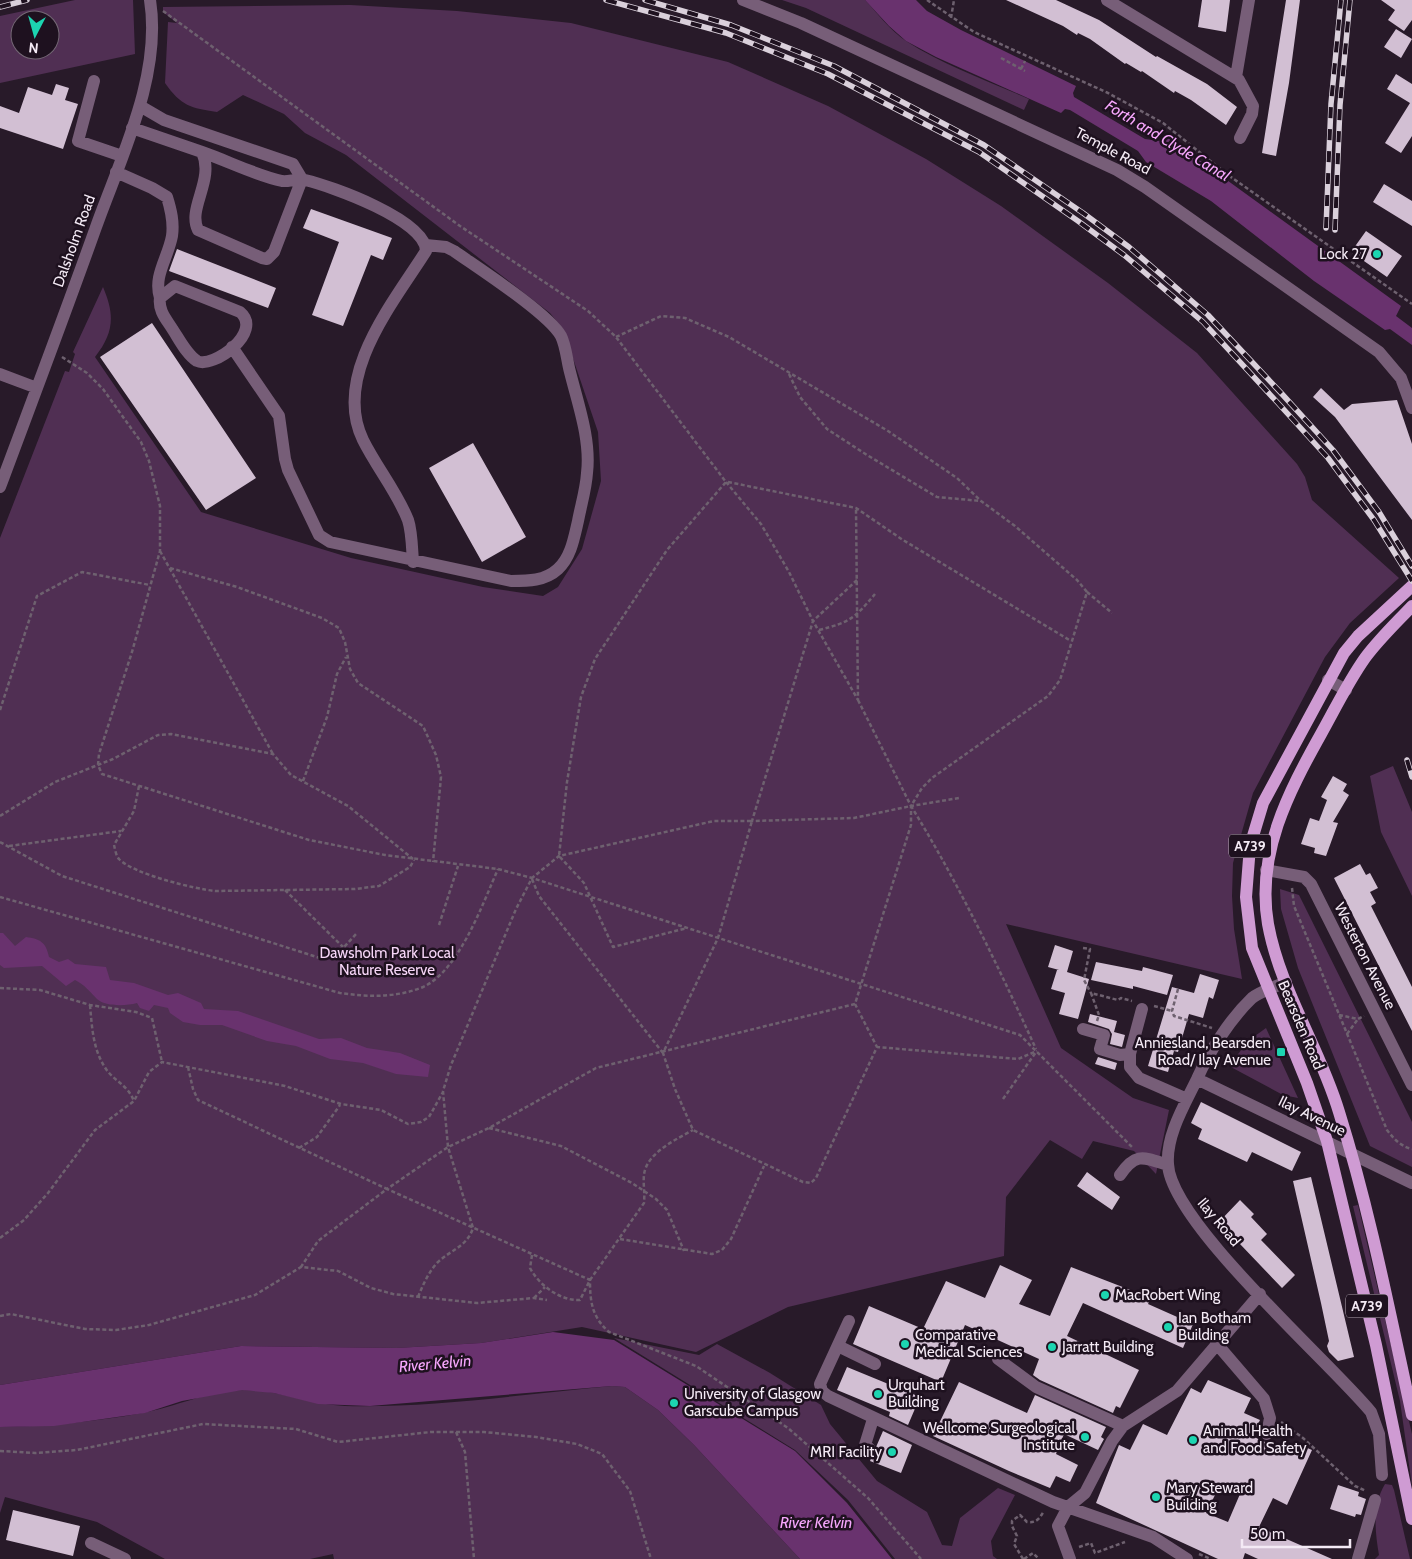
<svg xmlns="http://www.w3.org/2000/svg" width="1412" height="1559" font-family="Cabin,sans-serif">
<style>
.green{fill:#502f53;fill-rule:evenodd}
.water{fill:#69326e}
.building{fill:#d2bfd3;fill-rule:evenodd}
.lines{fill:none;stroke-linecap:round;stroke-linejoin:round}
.path{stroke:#6e616f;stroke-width:2.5;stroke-dasharray:4 2.5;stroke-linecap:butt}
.minor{stroke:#775e78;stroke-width:12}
.major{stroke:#cf9bd3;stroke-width:12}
.rail-casing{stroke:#dad0db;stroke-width:5.5}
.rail{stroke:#1e111f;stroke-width:4;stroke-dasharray:11;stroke-linecap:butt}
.poi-dot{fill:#1cd5b1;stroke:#1e111f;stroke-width:2}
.labels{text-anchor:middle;stroke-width:5;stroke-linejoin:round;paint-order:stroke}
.shield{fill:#1e111f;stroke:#b4a9b5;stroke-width:1}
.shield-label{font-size:14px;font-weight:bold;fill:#f4eaf5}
.street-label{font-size:15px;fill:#f4eaf5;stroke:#1e111f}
.poi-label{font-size:15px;fill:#f4eaf5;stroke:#1e111f;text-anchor:start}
.park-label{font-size:15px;fill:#f6d5f7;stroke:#1e111f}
.water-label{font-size:16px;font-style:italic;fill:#f6a6fc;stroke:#1e111f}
</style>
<rect width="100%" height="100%" fill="#281a29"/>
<path class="green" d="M75,0H133L135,54L0,83V16ZM20,20H50V50H20Z
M782,0H865C878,14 890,30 906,41C943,65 988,81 1029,99L1024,110L806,8Z
M350,5L457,11L571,23L728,62L828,106L926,159L1001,206L1108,283L1197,353L1297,464L1305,477L1312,500L1399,578L1350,623L1325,657L1253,793L1233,863L1232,896L1234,929L1242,979L1006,924L1061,1048L1133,1098L1169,1110L1156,1174L1134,1151L1093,1141L1082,1159L1050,1140L1006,1197L1004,1256L788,1307L696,1352L582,1327L481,1343L397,1348L241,1346L0,1385V538L65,371L69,372L75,354L73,352L103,287C115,315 114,333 95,357L201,512L351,558L483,587L543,596L558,587L582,549L601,481L598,432L563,329L550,313L346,155L305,133L284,114L243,95L217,112C191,108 181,106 165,83L168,22L177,23L163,12V7Z
M1393,766L1412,812V896L1381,832L1370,776Z
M1280,889L1299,895L1412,1122V1167L1370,1146L1298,968L1281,909Z
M1266,1028L1298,1098L1283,1095L1229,1066L1248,1041Z
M1358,1205L1412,1434V1486L1400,1401L1353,1206Z
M614,1338L699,1355L717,1344L770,1373L821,1405L830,1424L877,1481L927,1512L942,1545L952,1546L960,1518L998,1488L1015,1495L991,1541L993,1556L997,1559H895L848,1500L795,1450Z
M612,1386L625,1387L658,1410L694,1445L800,1559H334L333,1554L310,1559H165L97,1522L5,1497L0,1513V1427C48,1426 95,1422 142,1413C176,1407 207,1391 241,1390C277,1389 310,1405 345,1406C432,1408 526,1394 612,1386Z
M1385,1484L1392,1485L1394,1490L1410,1559H1375L1379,1555C1375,1532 1372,1505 1385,1484Z"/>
<path class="water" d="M865,0H916L927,11L961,30L1076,86L1073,93L1074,97L1145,139L1159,141L1166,136L1401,306L1396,316L1412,328V345L1390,329L1385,330L1314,281L1211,201L1146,162L1138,151L1070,110L1065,109L1061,113L936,57L906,41L889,26Z
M0,933H3L15,946L26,937C40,939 46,942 49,957L59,962L68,959L75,964L106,967L110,980L134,983L168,995L178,993L201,1003L204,1009L238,1011L319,1039L341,1038L367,1048L400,1053L430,1065L428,1077L396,1074L363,1063L330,1059L296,1046L267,1041L222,1025H200L183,1022L170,1013L168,1008L154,1005L149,1011L140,1008L137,1003C126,1006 106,1007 97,999C89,991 85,985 75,980L66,986L42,966L4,968L0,965Z
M553,1332L614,1340L795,1451L847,1503L892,1559H800L694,1445L658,1410L625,1387L612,1386L370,1406L318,1404L274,1393L242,1390L182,1401L145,1413L54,1426L0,1427V1385L241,1346L397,1348L481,1343Z"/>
<path class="building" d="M1006,0H1056L1099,20L1156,57L1157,56L1207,84L1237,107L1226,125L1191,100L1175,91L1174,93L1142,71L1141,72L1126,63L1125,64L1090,39L1078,33L1077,35L1063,26Z
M1202,0H1230L1226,32L1198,27Z
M1286,0H1300L1289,83L1276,156L1262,153Z
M1381,0H1412V20L1404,31L1388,20L1395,10Z
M1396,29L1412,39L1401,58L1384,47Z
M1396,74L1412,84V136L1401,153L1385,143L1410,103L1387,89Z
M56,84L69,88L65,100L78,104L63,149L0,128V106L19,113L28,87L52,95Z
M1384,184L1412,201V226L1373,202Z
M311,209L392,238L383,260L371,255L343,326L312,315L339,242L303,228Z
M1366,231L1402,256L1387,277L1351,252Z
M177,249L276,288L268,308L169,271Z
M152,323L256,478L206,510L100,357Z
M1321,388L1344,410L1352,404L1397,400L1412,444V520L1335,417L1313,397Z
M473,443L526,537L482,562L429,468Z
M1333,776L1347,784L1343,791L1349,795L1333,822L1338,823L1326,856L1314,853L1315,848L1301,844L1310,818L1319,821L1327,800L1321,797Z
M1360,864L1366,875L1370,873L1378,888L1370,892L1376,903L1371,906L1412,987V1031L1334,878Z
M1055,945L1073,951L1067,972L1089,979L1078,1019L1059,1014L1065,993L1051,989L1057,970H1059L1048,967Z
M1096,962L1142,971L1143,967L1173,975L1167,995L1133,986V989L1091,980Z
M1200,974L1219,980L1213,999L1209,997L1203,1018L1189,1014L1178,1052L1174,1051L1168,1072L1148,1066L1172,987L1194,993Z
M1090,1014L1117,1021L1114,1032L1125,1035L1122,1047L1110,1044L1112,1034L1109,1029L1088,1022Z
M1098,1057L1117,1063L1115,1070L1095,1064Z
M1201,1102L1301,1152L1292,1171L1252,1152L1247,1162L1198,1139L1202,1129L1191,1123Z
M1087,1172L1120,1197L1112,1210L1077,1186Z
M1311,1177L1354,1357L1338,1361L1329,1352L1327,1346L1329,1341L1321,1303L1293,1181Z
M1240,1200L1254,1214L1251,1217L1267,1234L1261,1240L1295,1275L1282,1288L1219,1222Z
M1000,1265L1032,1280L1019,1304L1050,1316L1071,1267L1151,1298L1148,1304L1193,1324L1183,1348L1083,1303L1067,1336L1139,1370L1120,1408L1116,1406L1113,1413L1040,1380L1033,1375L1039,1359L965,1325L941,1382L853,1344L869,1306L923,1329L946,1281L985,1298Z
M847,1367L920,1397L908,1425L889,1416L890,1412L837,1390Z
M1208,1380L1251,1398L1244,1413L1260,1420L1252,1436L1293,1455L1298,1444L1312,1450L1287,1505L1273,1498L1259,1527L1332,1559H1258L1245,1553L1243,1559H1218L1096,1503L1119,1445L1130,1450L1143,1424L1167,1435L1191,1388L1201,1393ZM1220,1485L1240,1494L1228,1522L1206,1513Z
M959,1382L1027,1413L1035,1395L1106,1427L1101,1437L1104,1439L1098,1450L1064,1434L1056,1454L1078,1465L1070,1482L1056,1476L1050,1488L1009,1471L933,1436Z
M883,1431L912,1445L901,1473L870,1461Z
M1338,1485L1359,1492L1358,1496L1366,1499L1361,1515L1356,1514L1355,1517L1330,1509Z
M13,1510L80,1526L73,1556L6,1540Z"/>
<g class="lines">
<path class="path" d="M927,0L974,32L1108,93L1163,123L1228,175L1412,304
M163,11L460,226L588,311L616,337L726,482L667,550L595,659L581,697L567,782L559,856L584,883L613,947L687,928
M951,18L954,0
M1001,58L1025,71
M1021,69L1025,61
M616,337L661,316L685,318L729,337L888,431L957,478L981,501L1015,526L1077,580L1087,592L1060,680L1048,696L932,778L922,788L911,806L959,798
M62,357L87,373L103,389L141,442L149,461L160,506V551L132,652L99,754L98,765L102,774L309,840L385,855L498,869L532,878L1020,1035L1132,1147
M789,374L800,397L827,429L867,455L937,497L981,501
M726,482L761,524L789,572L813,621L858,700L856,508
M728,482L856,508L903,540L1071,641
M160,551L273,754
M170,568L237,587L322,618L339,628L345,642L350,669L358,683L423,726L436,755L441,777L433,862
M857,580L813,621L752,821L854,818L911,806C959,884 998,966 1036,1049
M1087,592L1112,613
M819,630C850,622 854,619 875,594
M858,700L911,806V825L855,1004L877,1047
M0,710L37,596L82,572L150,585
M303,781L327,717L337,674L346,657
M139,786L134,811L114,845C115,849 116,856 119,859C133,874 195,889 215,891L355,889L379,886L410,867L414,860
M0,816L55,782L113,759L158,735L171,734L273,754L291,775L348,806L413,859
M0,842L62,876L320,958L335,957L356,934
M9,846L121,831
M532,879L539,896L663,1053
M1292,888L1294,906L1387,1130C1394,1139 1400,1146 1412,1149
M285,890L343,947
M0,897L340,993C368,997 396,998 423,987C459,971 483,903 498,869
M439,925L458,866
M1083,948L1090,949L1084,980L1091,993
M0,988L40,990L90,1005L136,1012L152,1018L162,1062
M1178,989L1172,1011L1174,1016L1212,1028
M855,1004L596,1068L489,1128L448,1147L387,1189L590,1280C590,1302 592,1317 609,1332L696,1366L788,1428L868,1498L921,1559
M90,1005C92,1028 93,1050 106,1069C115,1082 127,1084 134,1101
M1154,1006L1172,1011
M1339,1015L1358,1019L1364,1016
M1097,1021L1099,1015L1091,993L1118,1000L1121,998L1132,1001
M1347,1034L1358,1019
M188,1067L193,1089L198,1100L387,1189L318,1241L301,1267
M1003,1099L1036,1052
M489,1128L561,1146L632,1183L656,1199L667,1210L684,1251
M299,1148L317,1137L340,1105
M0,1238L24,1220L48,1193L95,1130L134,1101L149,1072L162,1062L285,1086L341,1104L381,1110L408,1124L421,1122L429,1117L443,1092
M620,1239L712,1254L722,1250L731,1239L764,1166
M532,1255L530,1268C539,1285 560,1301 580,1300L590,1280L644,1203C645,1193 643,1184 644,1175C646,1153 677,1139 693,1130
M418,1297C423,1285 428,1273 437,1263C450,1250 467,1247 473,1228L448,1147L443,1091L451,1065L516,909L532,878L559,856L714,821H752L718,938L663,1053L675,1089L693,1130L803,1182L811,1183L816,1178L877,1047L1018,1059L1037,1051
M534,1298L545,1287
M0,1316L11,1314L85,1329L116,1330L149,1325L255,1295L301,1267L338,1271L371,1288L393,1294L477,1303L534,1298L547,1300
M1281,1422L1303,1438L1355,1486L1366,1491
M456,1432L465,1452L474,1559
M0,1451L35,1453L77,1450L203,1424L296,1429L338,1442L431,1432H484L536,1437L577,1444L602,1454L630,1491L651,1559
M1079,1547L1091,1543L1095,1553L1125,1542
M1199,1554L1211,1559
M1023,1559L1014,1544L1017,1536L1012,1526V1521L1020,1515L1027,1522C1037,1523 1039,1519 1044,1511
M1024,1559L1033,1553L1039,1559"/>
<path class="minor" d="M743,0L801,23L1117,170L1145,187L1379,352L1401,378L1412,408
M1107,0L1239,80L1253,106L1252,114L1240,138
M1236,77L1249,0
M94,81L78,141L122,156
M140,106L164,120L293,164L302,179
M132,128L202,152C215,180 187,208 198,230L262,258L267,259L274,252L302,179
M202,152C228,161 255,175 282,181C289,182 297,178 305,180C331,186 426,220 426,251C393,303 332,376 363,440C377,468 397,492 408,520C412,532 412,549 413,562
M116,172L152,188L167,197C171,210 174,222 172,236C168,258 153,276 160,298
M175,286L240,312C264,332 213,369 197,361C187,355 179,339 173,330C167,320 158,311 160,298Z
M232,347L279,416L285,459L288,470L319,535L330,542L511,581C528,581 545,581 558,569C571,557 574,538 578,521C581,505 586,489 587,473C591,440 578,404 570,372C567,361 566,346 561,336C548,313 478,268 454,251L446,247L426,245
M0,374L37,388
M0,487C32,401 65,314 96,227C121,157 162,75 150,0
M1328,680L1346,690
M1266,870L1304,877L1311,884L1412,1085
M1286,982C1275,987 1261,991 1252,998C1230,1019 1209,1052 1197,1079C1185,1104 1166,1135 1168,1164C1170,1222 1329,1361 1371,1412L1379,1434L1382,1475
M1142,1009L1130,1054V1067L1139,1078L1187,1099
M1083,1029L1104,1035L1100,1049L1120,1055L1130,1054
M1197,1079L1412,1183
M1120,1175C1136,1152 1143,1157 1168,1165
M849,1321L820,1384L822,1391L828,1396L1053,1502L1153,1537L1187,1559
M1216,1343L1264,1399L1270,1418L1267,1434
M838,1346L875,1364
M998,1359L1036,1387L1123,1426
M869,1448L865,1445L873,1419
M91,1543L125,1559
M1070,1559L1058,1526L1068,1507L1085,1493L1112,1441L1123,1426L1177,1391L1260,1294
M1358,1559L1375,1500"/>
<path class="major" d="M1412,586L1358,636L1344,653L1263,803L1250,846L1246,897L1252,948L1307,1083L1327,1141L1376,1345L1412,1519
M1412,606C1396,623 1379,639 1365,658C1348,682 1335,709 1321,734C1288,793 1256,854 1268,924C1280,990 1320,1048 1339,1112C1370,1211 1390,1314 1412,1415"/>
<g class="rail-casing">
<path id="rail" d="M606,0L726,33L828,74L979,152L1078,221L1124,255L1203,322L1277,402L1328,458L1374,520L1412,581
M645,0L731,25L834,66L984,145L1083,213L1129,247L1208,315L1282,394L1333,450L1379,512L1412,566
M0,7L27,0
M1326,228L1331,104L1341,0
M1335,230L1340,105L1350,0
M1407,760L1412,777"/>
</g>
<use href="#rail" class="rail"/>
</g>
<g class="poi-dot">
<circle cx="1377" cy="254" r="5"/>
<rect x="1276" y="1047" width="10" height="10" rx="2.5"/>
<circle cx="1105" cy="1295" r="5"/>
<circle cx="1168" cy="1327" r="5"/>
<circle cx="905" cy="1344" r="5"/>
<circle cx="1052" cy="1347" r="5"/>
<circle cx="878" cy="1394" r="5"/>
<circle cx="674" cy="1403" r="5"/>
<circle cx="1085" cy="1437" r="5"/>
<circle cx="1193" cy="1440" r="5"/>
<circle cx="892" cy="1452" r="5"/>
<circle cx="1156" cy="1497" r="5"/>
</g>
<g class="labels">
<g class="shield">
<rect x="1229" y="834.5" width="42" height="23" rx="4"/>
<rect x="1346" y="1294.5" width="42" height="23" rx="4"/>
</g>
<g class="shield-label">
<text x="1250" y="851">A739</text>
<text x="1367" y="1311">A739</text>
</g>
<g class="street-label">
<text transform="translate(1113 151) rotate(28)" y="5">Temple Road</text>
<text transform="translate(74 241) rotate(-70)" y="5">Dalsholm Road</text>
<text transform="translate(1365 956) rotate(63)" y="5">Westerton Avenue</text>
<text transform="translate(1301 1025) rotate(67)" y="5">Bearsden Road</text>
<text transform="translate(1312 1116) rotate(26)" y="5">Ilay Avenue</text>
<text transform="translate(1219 1222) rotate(50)" y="5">Ilay Road</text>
</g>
<g class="poi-label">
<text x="1367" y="259" text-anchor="end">Lock 27</text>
<text x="1271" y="1048" text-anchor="end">Anniesland, Bearsden<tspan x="1271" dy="17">Road/ Ilay Avenue</tspan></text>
<text x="1115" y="1300">MacRobert Wing</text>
<text x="1178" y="1323">Ian Botham<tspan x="1178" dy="17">Building</tspan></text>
<text x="915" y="1340">Comparative<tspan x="915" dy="17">Medical Sciences</tspan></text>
<text x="1062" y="1352">Jarratt Building</text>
<text x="888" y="1390">Urquhart<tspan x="888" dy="17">Building</tspan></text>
<text x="684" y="1399">University of Glasgow<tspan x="684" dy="17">Garscube Campus</tspan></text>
<text x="1075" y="1433" text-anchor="end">Wellcome Surgeological<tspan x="1075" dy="17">Institute</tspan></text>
<text x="1203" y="1436">Animal Health<tspan x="1203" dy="17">and Food Safety</tspan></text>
<text x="882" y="1457" text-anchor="end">MRI Facility</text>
<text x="1166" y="1493">Mary Steward<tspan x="1166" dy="17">Building</tspan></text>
</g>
<g class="park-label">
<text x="387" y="958">Dawsholm Park Local<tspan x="387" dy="17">Nature Reserve</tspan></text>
</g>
<g class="water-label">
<text transform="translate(1168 140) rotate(31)" y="6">Forth and Clyde Canal</text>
<text transform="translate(435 1363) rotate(-5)" y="6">River Kelvin</text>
<text x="816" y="1528">River Kelvin</text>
</g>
</g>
<g transform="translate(35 35) rotate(186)"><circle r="24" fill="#1e111f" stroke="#746875"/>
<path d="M0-4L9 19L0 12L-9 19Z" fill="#1cd5b1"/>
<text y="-8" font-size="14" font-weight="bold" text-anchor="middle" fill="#f4eaf5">N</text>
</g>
<path d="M1242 1539v8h108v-8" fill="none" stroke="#f4eaf5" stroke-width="2.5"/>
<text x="1250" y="1539" font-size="15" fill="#f4eaf5" stroke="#1e111f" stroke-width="4" paint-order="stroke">50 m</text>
</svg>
